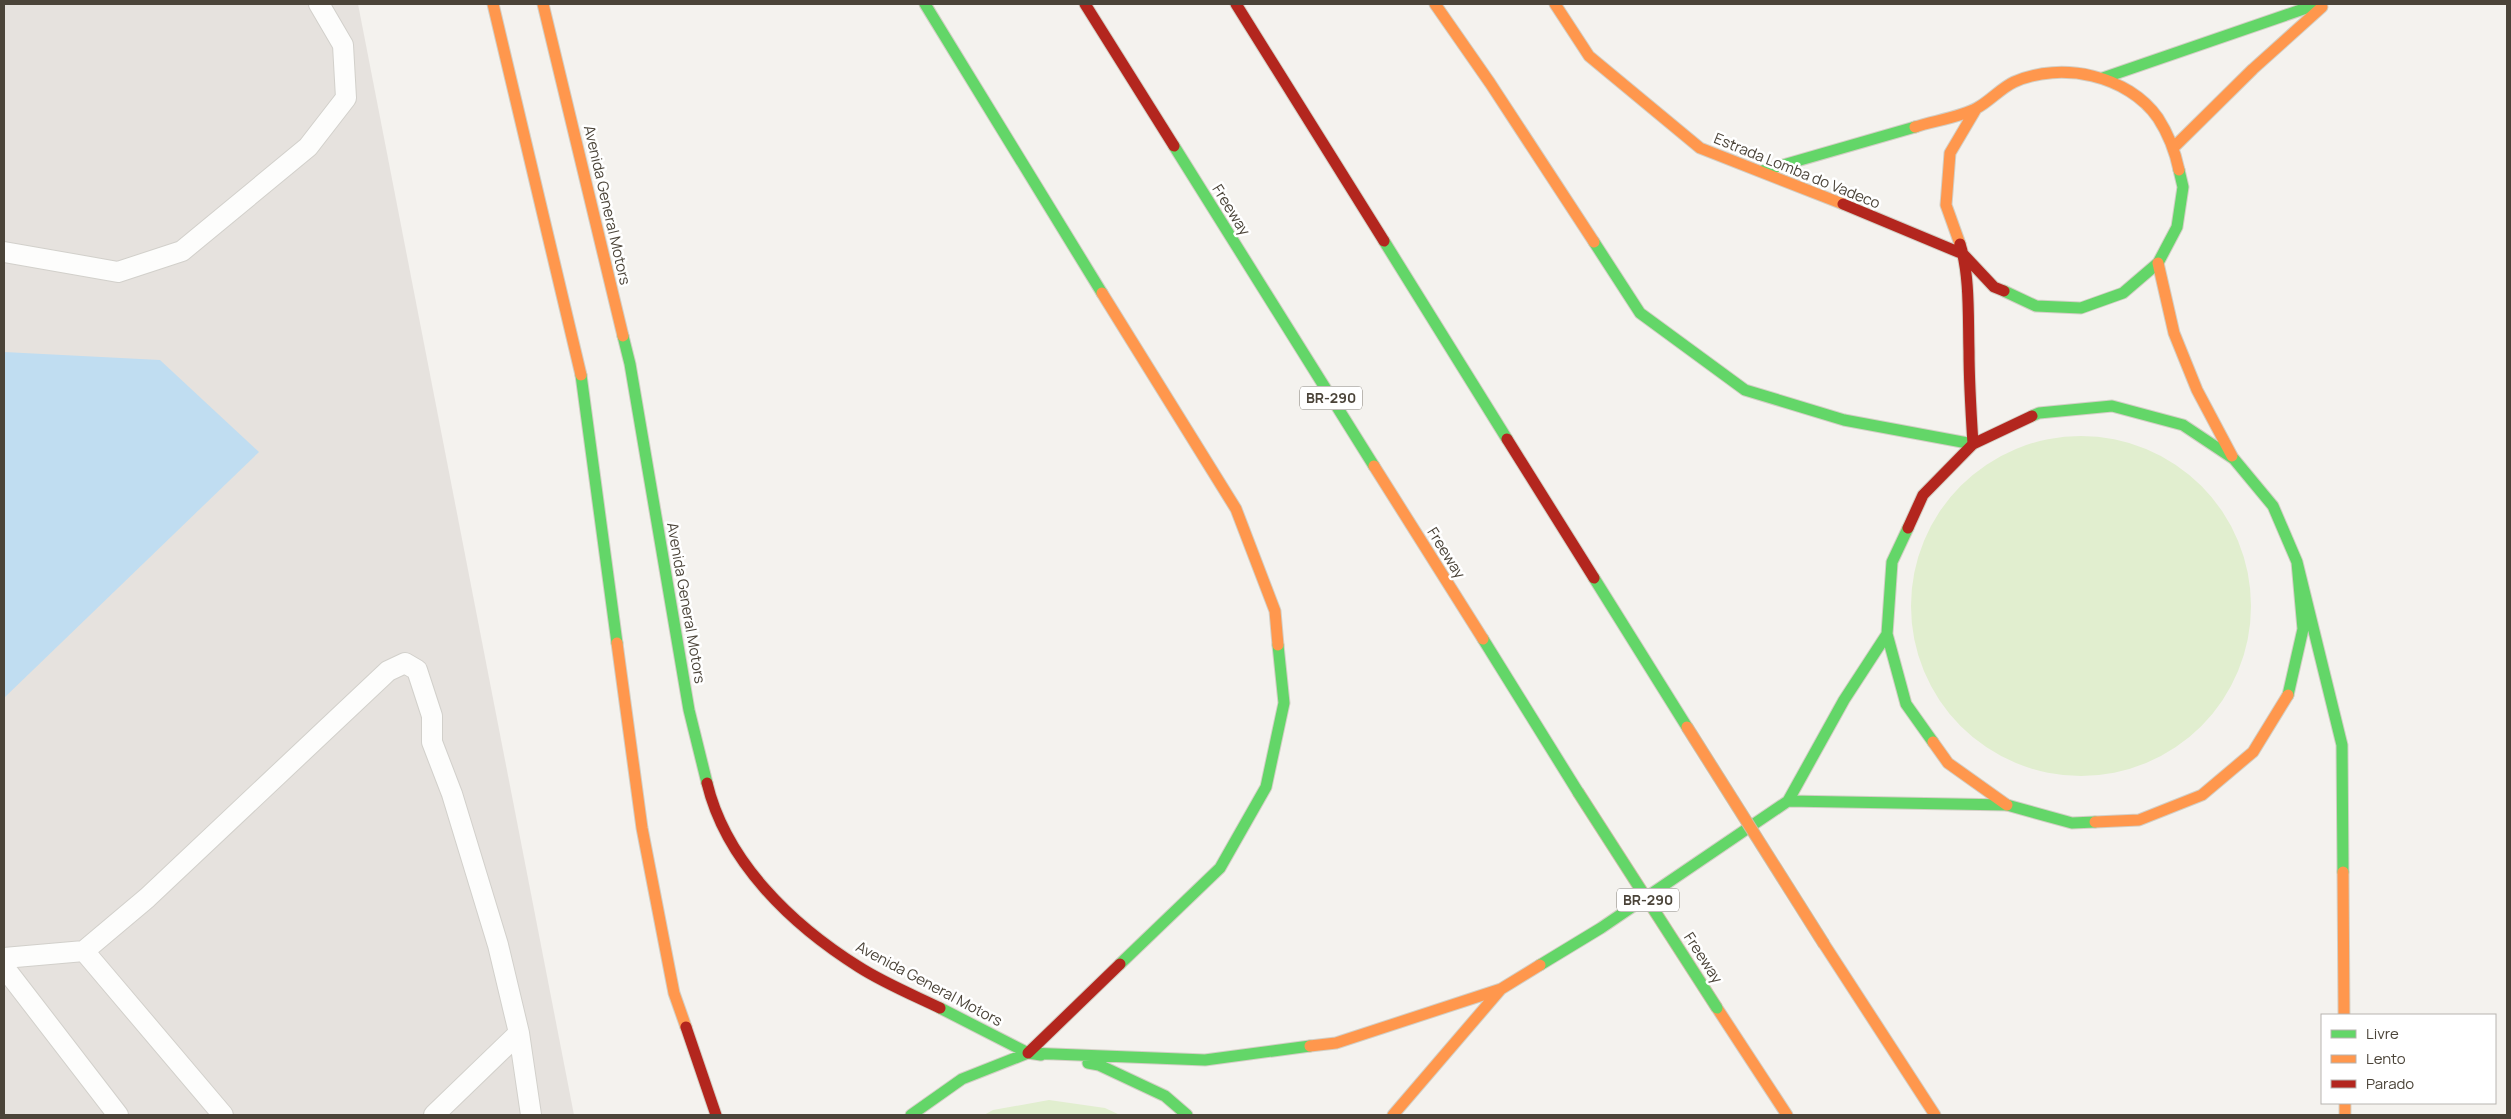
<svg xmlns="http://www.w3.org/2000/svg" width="2511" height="1119" font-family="Manrope,sans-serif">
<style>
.industrial{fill:#e6e2de}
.green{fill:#e1eecf}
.water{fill:#c0ddf1}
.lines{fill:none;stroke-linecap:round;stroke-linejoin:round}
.lane-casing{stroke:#d2d0cb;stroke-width:22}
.fast-casing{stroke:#d3cfc5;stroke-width:13}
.slow-casing{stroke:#d3cfc5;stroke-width:13}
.jam-casing{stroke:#d3cfc5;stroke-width:13}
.lane{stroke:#fdfdfc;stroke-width:20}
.fast{stroke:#63d668;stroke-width:11}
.slow{stroke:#ff974d;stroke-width:11}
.jam{stroke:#b3261e;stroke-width:11}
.fast-bridge-casing{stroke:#ccbfa9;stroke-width:13;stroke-linecap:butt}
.slow-bridge-casing{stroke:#ccbfa9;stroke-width:13;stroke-linecap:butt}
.fast-bridge{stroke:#63d668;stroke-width:11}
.slow-bridge{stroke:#ff974d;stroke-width:11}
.labels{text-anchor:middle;stroke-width:5;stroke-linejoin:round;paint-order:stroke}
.shield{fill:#fff;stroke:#817c74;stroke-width:1}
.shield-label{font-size:14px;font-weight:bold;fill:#4b4439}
.street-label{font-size:15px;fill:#4b4439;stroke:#fff}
</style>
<rect width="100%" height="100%" fill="#f4f2ee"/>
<path class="industrial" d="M4,4H358L574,1115H4Z"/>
<path class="green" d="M1911 606a170 170 0 1 1 340 0a170 170 0 1 1-340 0Z
M1049,1100L1105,1108L1120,1115H984L993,1110Z"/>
<path class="water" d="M4,352L160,360L259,452L4,698Z"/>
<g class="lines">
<g class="lane-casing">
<path id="lane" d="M4,252L118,272L182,251L308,147L346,98L343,45L319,4
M84,951L223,1115
M4,958L84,951L147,898L388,671L405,663L417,670L432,716V742L452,794L498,945L519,1033L531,1115
M4,967L118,1115
M434,1115L519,1033"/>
</g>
<g class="fast-casing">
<path id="fast" d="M925,4L1102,293
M2103,78L2318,4
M1174,146L1374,466
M1762,171L1915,127
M1384,241L1507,439
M1594,242L1640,313L1745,390L1844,420L1973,444
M2004,291L2036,306L2081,308L2123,293L2158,263L2177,227L2183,187L2179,170
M623,336L630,364L689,710L707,783
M581,375L617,643
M2032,416L2039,413L2112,406L2183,425L2234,459L2273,506L2297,562L2303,629L2288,695
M1908,528L1892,562L1887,634L1906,704L1933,742
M2297,562L2342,745L2343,872
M1594,578L1687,727
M1483,639L1578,792
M1788,801L2007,805L2072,823L2095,822
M1120,964L1220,868L1266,787L1284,703L1278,645
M1540,965L1601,928L1788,801L1844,700L1887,634
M940,1008L1028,1053L1205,1060L1310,1046
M1088,1063L1099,1065L1165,1096L1187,1115
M911,1115L962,1079L1028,1053L1041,1055"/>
</g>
<g class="slow-casing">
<path id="slow" d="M493,4L581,375
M543,4L623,336
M1435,4L1490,83L1594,242
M1555,4L1589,56L1700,148L1843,204
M1915,127C1933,121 1961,117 1977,108C1990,101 2001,88 2014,82C2061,61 2128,75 2158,118C2169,135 2175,151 2179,170
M2174,147L2253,69L2322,7
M1960,244L1946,205L1950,153L1976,109
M2158,263L2174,333L2197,390L2232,456
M1102,293L1236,509L1275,611L1278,645
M1374,466L1483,639
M617,643L642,828L674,993L686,1027
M1933,742L1948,763L2007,805
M2095,822L2139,820L2202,795L2253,752L2288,695
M2343,872L2344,1015
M1824,944L1935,1115
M1717,1008L1787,1115
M1310,1046L1336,1043L1501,989L1540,965
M2345,1103V1115
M1393,1115L1501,989"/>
</g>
<g class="jam-casing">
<path id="jam" d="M1085,4L1174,146
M1236,4L1384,241
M1843,204L1963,254L1994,287L2004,291
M1960,244C1970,275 1968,319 1969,351C1969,382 1971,413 1973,444
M1507,439L1594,578
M1908,528L1923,495L1973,444L2032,416
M707,783C726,862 792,925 859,967C884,983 913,995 940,1008
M686,1027L716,1115
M1028,1053L1120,964"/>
</g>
<use href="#lane" class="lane"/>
<use href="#fast" class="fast"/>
<use href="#slow" class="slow"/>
<use href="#jam" class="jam"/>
<g class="fast-bridge-casing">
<path id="fast-bridge" d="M1578,792L1717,1008"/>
</g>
<g class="slow-bridge-casing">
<path id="slow-bridge" d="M1687,727L1824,944"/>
</g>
<use href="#fast-bridge" class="fast-bridge"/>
<use href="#slow-bridge" class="slow-bridge"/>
</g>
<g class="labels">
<g class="shield">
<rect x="1300" y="386.5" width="62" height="23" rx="4"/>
<rect x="1617" y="888.5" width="62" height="23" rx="4"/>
</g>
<g class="shield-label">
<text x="1331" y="403">BR-290</text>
<text x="1648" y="905">BR-290</text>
</g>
<g class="street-label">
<text transform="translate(1797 171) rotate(22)" y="5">Estrada Lomba do Vadeco</text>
<text transform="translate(607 205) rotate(77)" y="5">Avenida General Motors</text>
<text transform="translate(1231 210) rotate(58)" y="5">Freeway</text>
<text transform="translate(1446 553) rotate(58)" y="5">Freeway</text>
<text transform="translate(686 603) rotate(80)" y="5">Avenida General Motors</text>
<text transform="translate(1703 958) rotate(57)" y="5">Freeway</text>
<text transform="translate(929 984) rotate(28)" y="5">Avenida General Motors</text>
</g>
</g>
<rect width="2511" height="1119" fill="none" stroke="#4b4439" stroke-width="10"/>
<rect x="2321" y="1014" width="175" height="90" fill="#ffffff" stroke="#b7b4b0"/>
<rect x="2331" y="1030" width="25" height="8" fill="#63d668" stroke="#b7b4b0"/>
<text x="2366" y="1039" font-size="15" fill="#4b4439">Livre</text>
<rect x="2331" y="1055" width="25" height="8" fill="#ff974d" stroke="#b7b4b0"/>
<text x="2366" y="1064" font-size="15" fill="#4b4439">Lento</text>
<rect x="2331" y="1080" width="25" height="8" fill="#b3261e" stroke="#b7b4b0"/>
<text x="2366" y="1089" font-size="15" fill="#4b4439">Parado</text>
</svg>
